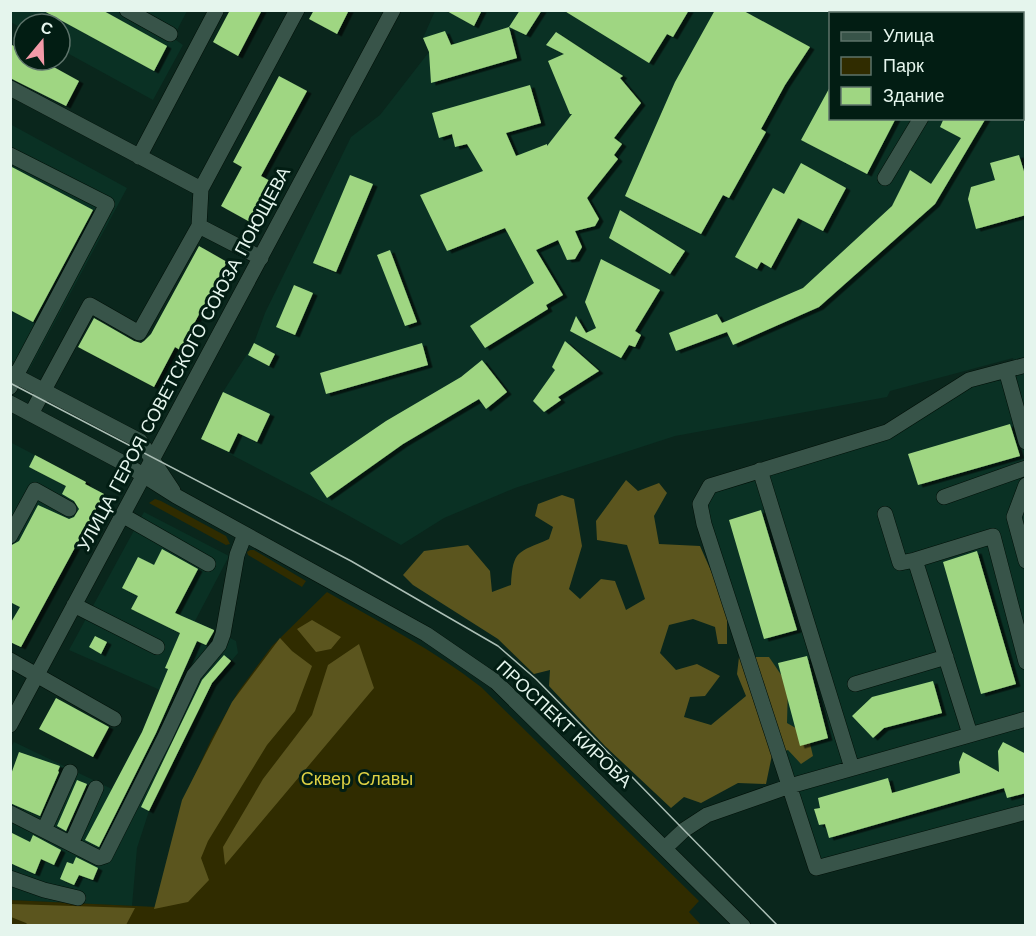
<svg xmlns="http://www.w3.org/2000/svg" width="1036" height="936" font-family="'Work Sans',sans-serif">
<style>
.built{fill:#0a3124}
.green{fill:#302c00}
.forest{fill:#5b551e}
.building{fill:#9fd682;filter:url(#shadow)}
.lines{fill:none;stroke-linecap:round;stroke-linejoin:round}
.minor-casing{stroke:#000f07;stroke-width:16}
.minor{stroke:#385449;stroke-width:15}
.tram{stroke:#abbeb5;stroke-width:1.5}
.labels{text-anchor:middle;stroke-width:6;stroke-linejoin:round;paint-order:stroke}
.street-label{font-size:18px;fill:#e5f5ed;stroke:#021d13}
.park-label{font-size:18px;fill:#ded144;stroke:#021d13}
</style>
<defs>
<filter id="shadow"><feDropShadow dx="4.5" dy="2.5" stdDeviation="0" flood-color="#0009"/></filter>
</defs>
<rect width="100%" height="100%" fill="#0a261c"/>
<path class="built" d="M894,10L899,13L830,14V118H1022V21H1025V812L816,868L704,524L710,486L887,432L969,380L1016,367L1013,358L890,391L887,397L675,436L515,488L444,518L401,545L342,512L201,439L223,392L254,343L265,313L351,137L380,115L429,52L423,38L435,11Z
M10,11H187L173,38L183,45L153,100L60,49V24H24V30L11,22Z
M10,124L127,188L29,370L11,360Z
M10,442L86,482L85,484L104,494L21,647L11,642Z
M144,512L229,556L195,621L236,641L238,653L212,683L149,811L137,848L132,906L11,900L10,749L14,742L112,789L142,732L160,690L69,650Z"/>
<path class="green" d="M155,499L161,501L226,536L230,544L226,545L149,503Z
M250,550H254L306,581L302,587L248,555L247,552Z
M327,592C379,622 434,650 481,687L699,901L689,912L701,925L11,926L10,900L157,907L188,790L211,740L238,692L272,646Z"/>
<path class="forest" d="M626,480L638,491L659,483L667,493L654,516L659,544L700,546L727,607V644H718L715,627L693,619L669,625L660,653L676,670L697,664L720,676L705,696L690,697L684,717L711,725L746,696L737,674L739,657H769L788,685L787,723L808,735L813,756L801,764L788,750L772,755L766,784L738,783L701,803L684,797L671,808L605,746L549,686L550,670L534,674L498,639L413,585L403,575L424,551L468,545L490,571L492,592L511,585C513,549 518,553 549,539L553,527L535,516L538,504L562,495L574,499L582,546L569,589L580,599L601,579L615,581L626,610L645,599L627,545L597,540L596,521Z
M312,620L341,637L331,649L316,652L297,629Z
M280,638L292,651L312,666L295,711L267,745L208,841L201,858L209,880L188,902L154,909L182,800L232,702Z
M359,644L374,688L225,865L223,847L263,779L312,715L328,665Z
M10,904H11L135,908L126,925L29,926L26,923L11,917Z"/>
<path class="building" d="M42,10H102L167,46L154,71Z
M230,10H262L238,56L213,42Z
M314,10H349L337,34L309,19Z
M445,10H482L474,26Z
M520,10H542L526,35L509,27Z
M563,10H689L673,37L667,34L649,63Z
M715,10H742L810,47L785,85L761,129L766,132L729,198L723,195L701,234L625,196L675,82Z
M509,27L517,58L431,83L429,52L423,38L445,31L451,45Z
M556,32L623,76L620,78L641,103L614,138L622,144L614,155L618,159L587,198L599,219L595,226L575,231L582,247L575,259L567,260L558,240L536,250L563,295L546,305L548,309L485,348L470,326L534,283L505,228L447,251L420,195L483,171L467,144L455,147L452,134L439,138L432,113L530,85L541,123L506,133L516,156L547,144V146L572,114H570L548,61L564,54L546,45Z
M10,44L24,51V60H41L79,81L66,106L10,78Z
M279,76L307,91L261,176L272,182L250,222L221,206L242,167L233,162Z
M831,85V118H896L867,174L801,140Z
M944,118H986L935,204L819,307L733,345L727,332L676,351L669,333L717,314L722,323L803,288L892,206L910,170L931,184L961,138L940,127Z
M1019,155L1026,178V215L976,229L968,199L971,187L995,180L990,163Z
M801,163L846,188L823,231L798,218L771,268L761,262L757,269L735,257L773,188L784,194Z
M10,166L93,210L33,322L10,310Z
M350,175L373,184L336,272L313,263Z
M620,210L685,251L670,274L609,238Z
M199,246L227,262L180,350L175,347L154,387L78,347L94,318L134,341L141,343L144,341L151,334Z
M390,250L417,322L405,326L377,255Z
M601,259L660,290L635,331L641,335L635,347L629,345L621,358L570,331L576,316L586,333L596,328L585,302Z
M294,285L313,293L295,335L276,327Z
M565,341L599,371L558,397L561,400L544,412L533,401L555,370L552,367Z
M254,343L275,354L269,366L248,355Z
M422,343L428,365L326,394L320,373Z
M482,360L507,392L486,409L479,399L403,444L327,498L310,473L386,421L461,377Z
M223,392L270,414L257,442L238,433L229,452L201,439Z
M1010,424L1020,456L918,485L908,454Z
M35,455L86,482L85,484L104,494L21,647L10,642V624L20,607L10,602V546L19,541L38,505L69,519L74,517L79,509L74,501L62,494L66,486L29,467Z
M761,510L797,630L764,639L729,520Z
M162,549L198,569L175,613L214,630V631L206,645L197,641L156,733L99,847L85,840L142,732L168,669L165,668L180,633L131,609L138,596L122,588L138,557L154,565Z
M977,551L1016,684L981,694L943,562Z
M95,636L107,642L101,654L89,647Z
M224,655L231,661L212,683L149,811L141,807L202,680Z
M807,656L828,738L800,746L778,663Z
M933,681L942,713L884,728L873,738L852,716L872,697Z
M56,698L109,727L93,757L39,729Z
M1003,742L1026,754V793L1007,798L1004,788L829,838L825,824L819,825L814,809L820,808L818,798L888,778L892,793L960,773L959,762L963,752L999,772L998,751Z
M19,752L60,766L58,771L59,772L40,816L10,803V777Z
M77,780L87,784L66,831L57,826Z
M10,832L30,842L33,835L61,850L54,865L41,859L35,874L10,863Z
M76,857L98,868L93,880L79,875L74,885L60,879L67,862L73,864Z"/>
<g class="lines">
<g class="minor-casing">
<path id="minor" d="M127,10L170,34
M978,10L979,14
M10,88L201,189
M10,155L107,204L10,387
M139,157L216,11
M885,178L921,118
M261,258L199,226L201,189L297,10
M1026,365L969,380L887,432L710,486L700,504L704,524L816,868L1026,812
M1006,370L1026,442
M10,373L140,441L173,491
M10,403L127,465L176,496L426,634L496,682L743,926
M31,414L90,305L139,333L199,226
M760,470L852,768
M1026,485L1014,517L1026,561
M944,497L1026,468
M885,514L900,563L915,560
M122,515L208,564
M10,536L35,490L69,509
M74,605L157,647
M10,660L114,719
M855,684L946,657
M10,725L393,10
M970,734L915,560L993,536L1026,662
M10,813L99,858L105,856L165,737L194,675L219,645L223,634L237,555L245,534
M44,830L70,772
M71,844L96,788
M665,848L684,830L707,815L790,786L1026,719
M10,878L44,890L78,898"/>
</g>
<use href="#minor" class="minor"/>
<path class="tram" d="M10,383L351,561L498,646L536,679L778,926"/>
</g>
<g class="labels">
<g class="street-label">
<text transform="translate(184 359) rotate(-62)" y="6">УЛИЦА ГЕРОЯ СОВЕТСКОГО СОЮЗА ПОЮЩЕВА</text>
<text transform="translate(564 724) rotate(43)" y="6">ПРОСПЕКТ КИРОВА</text>
</g>
<g class="park-label">
<text x="357" y="785">Сквер Славы</text>
</g>
</g>
<rect width="1036" height="936" fill="none" stroke="#e5f5ed" stroke-width="24"/>
<rect x="829" y="12" width="195" height="108" fill="#021d13" stroke="#5d736a" stroke-width="1.5"/>
<rect x="841" y="32" width="30" height="9" fill="#385449" stroke="#5d736a" stroke-width="1.5"/>
<text x="883" y="42" font-size="18" fill="#e5f5ed">Улица</text>
<rect x="841" y="57" width="30" height="18" fill="#302c00" stroke="#5d736a" stroke-width="1.5"/>
<text x="883" y="72" font-size="18" fill="#e5f5ed">Парк</text>
<rect x="841" y="87" width="30" height="18" fill="#9fd682" stroke="#5d736a" stroke-width="1.5"/>
<text x="883" y="102" font-size="18" fill="#e5f5ed">Здание</text>
<g transform="translate(42 42) rotate(19)"><circle r="28" fill="#021d13" stroke="#5d736a" stroke-width="1.5"/>
<path d="M0-4.5L10 22L0 15L-10 22Z" fill="#f39aa8"/>
<text y="-9" font-size="16" font-weight="bold" text-anchor="middle" fill="#e5f5ed">С</text>
</g>
</svg>
